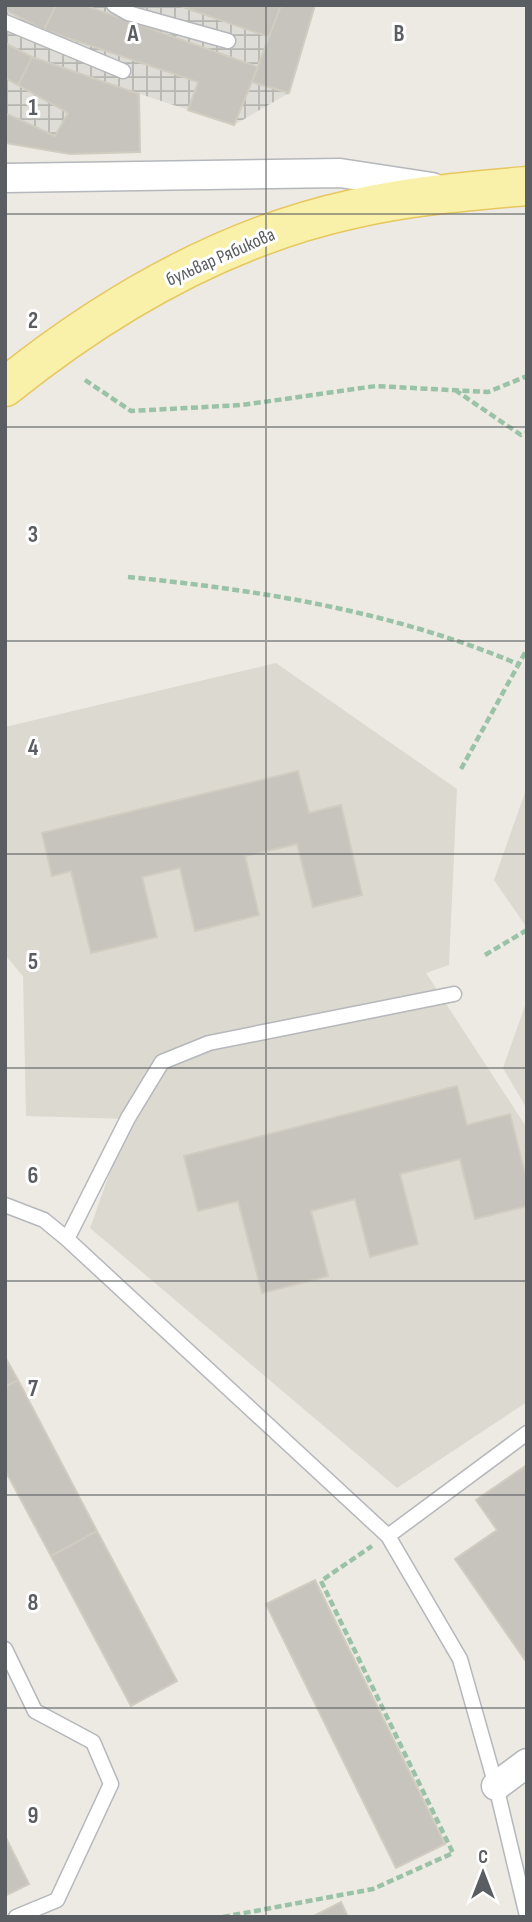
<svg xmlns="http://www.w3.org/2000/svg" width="532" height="1922" font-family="'Sofia Sans Condensed',sans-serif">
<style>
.industrial{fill:url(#industrial-grid)}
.education{fill:#dcd9d0}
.building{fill:#c7c4be;stroke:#d0ccc0;stroke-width:2}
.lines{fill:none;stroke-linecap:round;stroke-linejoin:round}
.service-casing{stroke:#b4b7bb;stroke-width:17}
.minor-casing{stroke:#b4b7bb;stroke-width:31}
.primary-casing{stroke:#e7c75f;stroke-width:41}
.path{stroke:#99c2a7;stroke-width:4.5;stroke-dasharray:7 3.5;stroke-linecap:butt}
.service{stroke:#fff;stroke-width:14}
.minor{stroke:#fff;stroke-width:28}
.primary{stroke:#f9f0a9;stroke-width:38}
.grid{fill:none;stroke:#5a5d61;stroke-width:2;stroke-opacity:0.55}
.labels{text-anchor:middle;stroke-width:6;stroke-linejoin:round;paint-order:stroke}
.street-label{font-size:19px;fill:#5a5d61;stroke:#fff}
.grid-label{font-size:23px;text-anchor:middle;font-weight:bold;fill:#5a5d61;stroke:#fff;stroke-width:6;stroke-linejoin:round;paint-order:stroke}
</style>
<defs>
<pattern id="industrial-grid" width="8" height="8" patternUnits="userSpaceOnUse" patternTransform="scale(1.75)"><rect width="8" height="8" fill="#dddcd6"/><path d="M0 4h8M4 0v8" fill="none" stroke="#b6b6b1"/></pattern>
</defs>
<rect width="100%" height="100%" fill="#eceae2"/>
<path class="industrial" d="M5,5H315L289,93L234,125L140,94V152L70,154L5,143Z"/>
<path class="education" d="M276,663L457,789L449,965L426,973L527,1128V1402L397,1488L90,1228L129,1119L26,1116L23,976L5,955V727Z
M527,787V928L494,880Z
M527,1000V1109L503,1068Z"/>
<path class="building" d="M5,5H56L44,30L5,10Z
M56,5H84L258,67L234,125L188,110L198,82L44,30Z
M177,5H281L269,37Z
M281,5H315L289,93L252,82Z
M5,43L32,57L18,85L5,78Z
M32,57L139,94L140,152L70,154L5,143V113L55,136L68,113L18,85Z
M298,771L309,813L341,805L362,895L313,907L297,844L245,856L259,915L195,931L180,868L142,877L157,937L91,953L71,871L52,876L42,833Z
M457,1086L467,1125L510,1114L527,1181V1206L475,1219L460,1159L400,1174L418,1244L370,1257L355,1199L311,1211L328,1276L262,1293L238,1201L198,1211L184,1156Z
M5,1357L18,1380L5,1387Z
M18,1380L97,1531L51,1556L5,1470V1387Z
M527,1465V1663L455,1559L497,1530L476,1500Z
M97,1531L177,1681L131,1706L51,1556Z
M315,1580L445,1844L396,1868L266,1604Z
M5,1836L29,1884L5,1896Z
M341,1902L348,1917H312Z"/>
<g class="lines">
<g class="service-casing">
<path id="service" d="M114,5L128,13L228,41
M5,22L123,71
M5,1205L44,1220L67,1239L388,1536L460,1659L496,1786L527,1916
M67,1239L128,1118L162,1062L209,1043L454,994
M388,1536L527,1433
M5,1649L35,1711L93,1742L111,1784L57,1900L16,1917"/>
</g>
<g class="minor-casing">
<path id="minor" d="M5,178L340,173L432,187
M496,1786L527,1763"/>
</g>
<g class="primary-casing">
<path id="primary" d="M5,387C106,306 225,237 353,209C409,196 469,191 527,186"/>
</g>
<path class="path" d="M85,380L131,411L242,405L376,386L488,392L527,376
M455,390L521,435L527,433
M128,577C261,590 395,612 518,664
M461,769L527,649
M485,955L527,930
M223,1917L373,1889L453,1853L321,1581L372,1546"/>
<use href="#service" class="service"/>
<use href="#minor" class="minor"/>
<use href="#primary" class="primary"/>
</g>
<path class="grid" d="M266,5V1917M5,214H527M5,427H527M5,641H527M5,854H527M5,1068H527M5,1281H527M5,1495H527M5,1708H527"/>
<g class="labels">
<g class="street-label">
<text transform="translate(220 256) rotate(-24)" y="7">бульвар Рябикова</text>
</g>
</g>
<g class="grid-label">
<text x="133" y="41">A</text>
<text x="399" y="41">B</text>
<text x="33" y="115">1</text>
<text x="33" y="328">2</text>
<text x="33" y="542">3</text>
<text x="33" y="755">4</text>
<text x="33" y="969">5</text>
<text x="33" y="1183">6</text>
<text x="33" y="1396">7</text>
<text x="33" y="1610">8</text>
<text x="33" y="1823">9</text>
</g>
<rect width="532" height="1922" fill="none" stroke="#5a5d61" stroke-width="14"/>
<g transform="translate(483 1873)" stroke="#ffffff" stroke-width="5" paint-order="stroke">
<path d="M0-5L12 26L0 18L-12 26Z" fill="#5a5d61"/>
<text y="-10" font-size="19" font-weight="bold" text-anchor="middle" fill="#5a5d61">С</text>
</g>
</svg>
